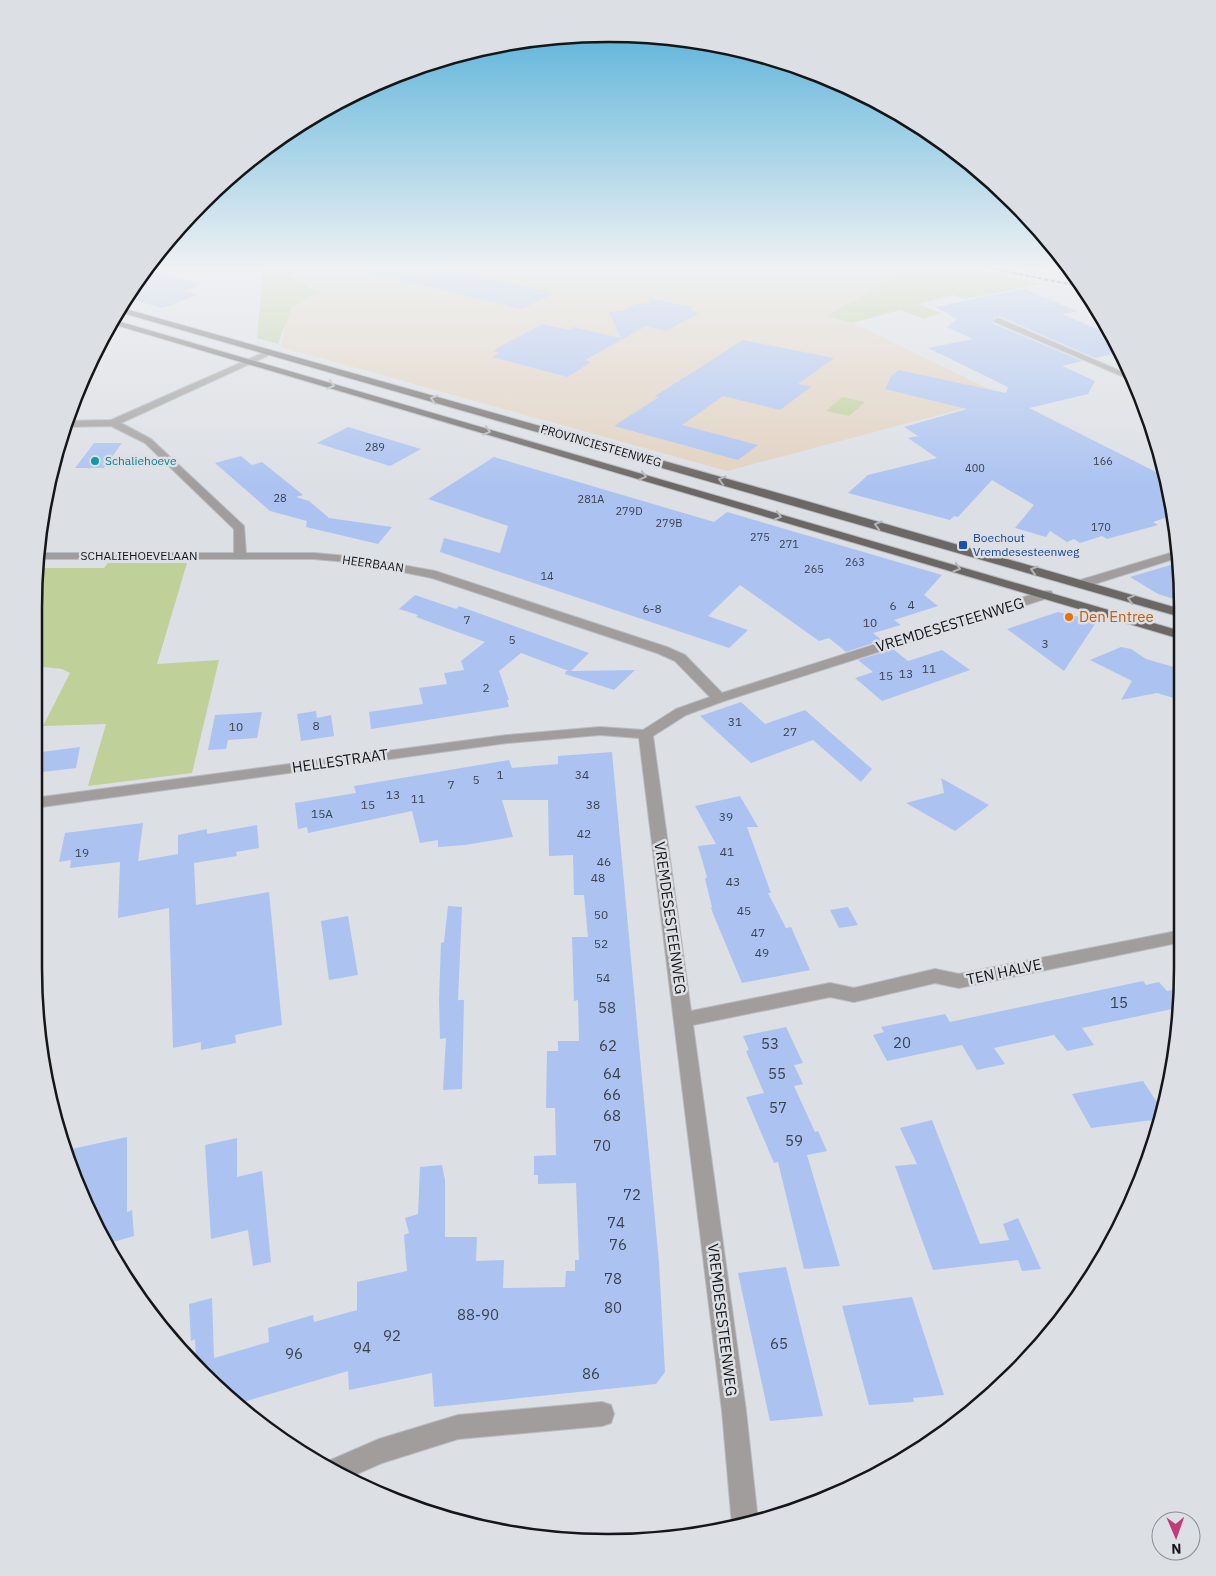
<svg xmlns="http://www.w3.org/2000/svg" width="1216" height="1576" font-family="'IBM Plex Sans',sans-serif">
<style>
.medical{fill:#e2d2c0}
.green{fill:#bfd099}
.building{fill:#acc3f1}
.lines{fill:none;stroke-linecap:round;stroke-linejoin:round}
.minor-casing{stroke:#b8bbbf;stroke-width:2}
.major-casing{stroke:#b8bbbf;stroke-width:2}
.minor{fill:#a09d9c;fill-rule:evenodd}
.major{fill:#6b6765;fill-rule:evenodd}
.rail{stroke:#2d2e30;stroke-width:2;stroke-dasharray:4.5 2;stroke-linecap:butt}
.oneway{stroke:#b4b5b8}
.culture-dot{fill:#0f9aa8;stroke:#dcdfe4;stroke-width:2}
.transit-dot{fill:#1a4fb4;stroke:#dcdfe4;stroke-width:2}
.food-dot{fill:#e8710a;stroke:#dcdfe4;stroke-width:2}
.labels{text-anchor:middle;stroke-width:5;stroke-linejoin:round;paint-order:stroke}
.far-number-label{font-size:11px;fill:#3b414e}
.far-street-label{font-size:12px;fill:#151618;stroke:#dcdfe4}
.far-culture-label{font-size:12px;fill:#0d838f;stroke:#dcdfe4;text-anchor:start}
.far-transit-label{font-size:12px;fill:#164399;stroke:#dcdfe4;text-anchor:start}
.number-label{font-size:12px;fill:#3b414e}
.food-label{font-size:15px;fill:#c56008;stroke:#dcdfe4;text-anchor:start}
.street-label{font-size:15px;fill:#151618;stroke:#dcdfe4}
.near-number-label{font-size:15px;fill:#3b414e}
.rim{fill:none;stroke:#151618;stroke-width:2.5}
</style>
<rect width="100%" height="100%" fill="#dcdfe4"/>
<path class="medical" d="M297,265H901L913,267L827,316L852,323L1006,397L727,471L281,347Z"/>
<path class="green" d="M264,265H294L301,271L289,275L318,293L292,307L278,344L257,338Z
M901,265H951L1041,284L965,299L953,295L918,304L941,313L924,319L900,310L852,323L826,316L913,267Z
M1020,265H1066L1075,276Z
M842,397L865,402L849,416L826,411Z
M108,563H187L157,664L219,660L192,773L88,786L106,724L43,726L70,673L62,669L35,666V568H104Z"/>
<path class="building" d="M367,265H426L555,293L522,309L366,272Z
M145,270L202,284L184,291L198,295L162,308L128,298Z
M1024,289L1077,311L1062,314L1108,334L1117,353L1095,358L999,316L993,318L994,324L1082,361L1062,366L1095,381L1088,394L1029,408L1164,476L1173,515L1153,522L1158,525L1107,539L1102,536L1080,543L1074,539L1067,542L1050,531L1046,537L1015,528L1034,505L992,480L958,517L954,516L950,520L848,493L868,475L937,458L908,438L918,436L904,427L967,409L885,389L892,375L899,370L1006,393L1008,387L928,348L973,339L947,327L957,319L935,307Z
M648,298L692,307L689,309L699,313L666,331L646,326L585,360L591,362L568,377L492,357L500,353L493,351L507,343H506L543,324L569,330L573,327L621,338L609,312L622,311L636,304L651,303Z
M743,340L834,358L798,384L811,387L780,410L723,396L682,425L758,445L738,460L614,426L659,397L655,396Z
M348,427L421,449L390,466L317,443Z
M94,443H122L104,468H75Z
M241,456L252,465L262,462L303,495L296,497L309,501L329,518L392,527L378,544L306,527L307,521L270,511L215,463Z
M494,457L714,522L727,512L942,575L924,595L938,606L894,620L901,625L873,633L882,640L846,652L829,638L819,641L740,585L708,616L748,630L729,648L440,552L444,538L500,553L508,526L428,499Z
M1177,563V600L1158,594L1130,577Z
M415,595L456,609L459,606L589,653L571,671L635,670L614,690L565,674L566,671H569L521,653L499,671L509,700H507L509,707L371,729L369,712L423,704L419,688L447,684L444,673L464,670L461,661L485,642L416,617L418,615L399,609Z
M1058,612L1097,621L1064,671L1007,629Z
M1121,647L1131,649L1146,659L1177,668V699L1157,693L1121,700L1132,681L1090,660Z
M893,649L908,661L942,650L970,670L882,701L855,678L873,672L858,660Z
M741,702L765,724L805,710L872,769L861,782L813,740L751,763L700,716Z
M316,711L317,718L331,715L334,736L301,741L297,714Z
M262,712L257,738L228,740L226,749L208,750L215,715Z
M80,747L76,768L34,773V753Z
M612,752L659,1263L665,1372L656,1384L434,1407L432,1373L349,1390L348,1371L240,1403L202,1374L194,1364L196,1363L195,1339L191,1341L189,1304L212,1298L214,1358L269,1342L268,1328L313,1315L314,1322L357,1310V1282L407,1271L404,1235L409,1233L405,1218L418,1214L420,1167L442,1165L445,1180V1237H477L476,1261L504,1260L503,1288L565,1287L566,1271H575V1260H579L576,1183L538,1184V1175H534V1156L556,1155L555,1108H546L547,1051H558V1041H579L578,1000L574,1001L572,937H588L584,895H574L573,855L549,856L548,800H502L513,837L465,845L438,847V840L420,843L412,811L308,833L307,827L298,829L295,803L356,793L354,786L509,760L512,768L558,764V756Z
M941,778L989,805L955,831L906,803L944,793Z
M740,796L758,827H747L771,893H768L786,928L791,927L810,970L742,983L716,921L711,908L712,907L705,879L707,877L698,846L716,844L695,806Z
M143,823L138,861L178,854V835L207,829V834L257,825L259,848L236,852L237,856L194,863L196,905L269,892L282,1025L235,1035L236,1043L201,1050V1042L173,1048L169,908L118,918L120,862L70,868L71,860L59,862L65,833Z
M448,906L462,907L458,1000H464L462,1089L443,1090L446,1038L440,1039L439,1000L441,943L444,942Z
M848,907L858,925L839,928L830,910Z
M348,916L358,975L329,980L321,921Z
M1143,981L1146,985L1159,982L1167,991L1177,989V1008L1082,1028L1094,1045L1067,1051L1054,1035L994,1048L1005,1064L977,1070L962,1045L887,1061L873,1035L884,1032L881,1027L945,1014L950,1022Z
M786,1027L803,1063L794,1065L803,1084L794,1086L815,1132L818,1131L827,1151L807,1155L840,1266L804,1269L778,1162L774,1163L746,1097L764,1093L746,1051L749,1050L743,1036Z
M1143,1081L1162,1110L1160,1119L1091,1128L1072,1094Z
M932,1120L980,1244L1009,1240L1003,1224L1018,1218L1041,1269L1022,1271L1018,1260L933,1270L895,1166L917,1164L900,1128Z
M127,1137V1212L132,1210L134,1236L106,1244L67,1150Z
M237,1138V1177L262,1171L271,1262L253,1266L248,1230L211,1239L205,1145Z
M786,1267L823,1416L770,1421L738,1273Z
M912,1297L944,1395L913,1398L914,1402L869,1405L842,1306Z"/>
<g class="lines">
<g class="minor-casing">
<path id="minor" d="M998,318L1127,374L1131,380L995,322L994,320Z
M269,350L276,352L121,423L151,439L244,526L246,553H314L358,557L435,571L667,647L685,655L722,693L1043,591H1051L1053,594L1051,597L724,701L686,715L653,736L691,1011L830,983L854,988L935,969L959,974L1177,931V943L959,988L935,983L854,1002L830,997L693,1025L746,1411L758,1521L733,1528L732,1525L722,1411L639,738L600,735L507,743L34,808V798L507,735L600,727L643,730L676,709L710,697L675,661L657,653L432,578L358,563L314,559H37L39,553H234V529L145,443L111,426L64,427L65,421L111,420Z
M1177,551V558L1085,587L1081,588L1075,584L1077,581Z
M602,1402L611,1405L614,1414L611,1423L602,1426L458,1439L382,1463L350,1477L324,1467L326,1462L379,1439L458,1415Z"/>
</g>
<g class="major-casing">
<path id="major" d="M122,308L806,501L1177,608V616L119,312Z
M114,320L1177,630V638L112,324Z"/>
</g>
<use href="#minor" class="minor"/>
<use href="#major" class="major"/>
<path class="rail" d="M974,265L1084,287"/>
</g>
<defs><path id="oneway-chevron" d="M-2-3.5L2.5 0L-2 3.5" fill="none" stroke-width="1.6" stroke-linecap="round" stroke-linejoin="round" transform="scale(1.25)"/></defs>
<g class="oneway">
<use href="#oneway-chevron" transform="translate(331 385) rotate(16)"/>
<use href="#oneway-chevron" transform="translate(434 399) rotate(-163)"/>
<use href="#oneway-chevron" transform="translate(487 431) rotate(16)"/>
<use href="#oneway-chevron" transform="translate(643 476) rotate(16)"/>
<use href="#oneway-chevron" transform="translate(722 480) rotate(-164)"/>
<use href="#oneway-chevron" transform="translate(778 516) rotate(16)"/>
<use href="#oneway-chevron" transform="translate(878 525) rotate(-164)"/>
<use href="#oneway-chevron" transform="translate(957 568) rotate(16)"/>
<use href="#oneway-chevron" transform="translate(1034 570) rotate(-164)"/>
<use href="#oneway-chevron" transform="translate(1131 599) rotate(-164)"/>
</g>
<linearGradient id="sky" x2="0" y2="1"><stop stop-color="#4daed8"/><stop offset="0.55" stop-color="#eff1f3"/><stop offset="1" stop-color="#eff1f3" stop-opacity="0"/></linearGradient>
<rect width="1216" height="485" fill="url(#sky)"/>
<circle class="culture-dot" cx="95" cy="461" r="5"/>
<rect class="transit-dot" x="958" y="540" width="10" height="10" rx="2.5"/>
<circle class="food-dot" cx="1069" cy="617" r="5"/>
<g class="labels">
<g class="far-number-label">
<text x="375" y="451">289</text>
<text x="1103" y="465">166</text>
<text x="975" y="472">400</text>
<text x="280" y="502">28</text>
<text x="591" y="503">281A</text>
<text x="629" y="515">279D</text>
<text x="669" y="527">279B</text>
<text x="1101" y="531">170</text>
<text x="760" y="541">275</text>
<text x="789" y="548">271</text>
<text x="855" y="566">263</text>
<text x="814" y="573">265</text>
<text x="547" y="580">14</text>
</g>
<g class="far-street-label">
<text transform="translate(601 446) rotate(16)" y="4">PROVINCIESTEENWEG</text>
<text x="139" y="560">SCHALIEHOEVELAAN</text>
<text transform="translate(373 564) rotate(8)" y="4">HEERBAAN</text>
</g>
<g class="far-culture-label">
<text x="105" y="465">Schaliehoeve</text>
</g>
<g class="far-transit-label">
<text x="973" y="542">Boechout<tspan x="973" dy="14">Vremdesesteenweg</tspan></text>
</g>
<g class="number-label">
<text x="911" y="609">4</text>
<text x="893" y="610">6</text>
<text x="652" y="613">6-8</text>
<text x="467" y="624">7</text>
<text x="870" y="627">10</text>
<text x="512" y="644">5</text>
<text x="1045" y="648">3</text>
<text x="929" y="673">11</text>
<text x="906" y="678">13</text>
<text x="886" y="680">15</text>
<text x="486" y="692">2</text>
<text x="735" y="726">31</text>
<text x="316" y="730">8</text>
<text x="236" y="731">10</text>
<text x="790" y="736">27</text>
<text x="500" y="779">1</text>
<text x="582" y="779">34</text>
<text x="476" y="784">5</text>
<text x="451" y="789">7</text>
<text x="393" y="799">13</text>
<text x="418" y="803">11</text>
<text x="368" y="809">15</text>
<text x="593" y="809">38</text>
<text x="322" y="818">15A</text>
<text x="726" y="821">39</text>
<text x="584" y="838">42</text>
<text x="727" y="856">41</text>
<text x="82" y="857">19</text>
<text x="604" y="866">46</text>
<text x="598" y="882">48</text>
<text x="733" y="886">43</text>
<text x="744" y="915">45</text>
<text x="601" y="919">50</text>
<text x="758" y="937">47</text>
<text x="601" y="948">52</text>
<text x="762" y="957">49</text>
<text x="603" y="982">54</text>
</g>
<g class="food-label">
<text x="1079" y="622">Den Entree</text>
</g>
<g class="street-label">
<text transform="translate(950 625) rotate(-17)" y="5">VREMDESESTEENWEG</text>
<text transform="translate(340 761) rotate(-8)" y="5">HELLESTRAAT</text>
<text transform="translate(670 918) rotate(82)" y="5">VREMDESESTEENWEG</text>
<text transform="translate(1004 972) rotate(-12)" y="5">TEN HALVE</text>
<text transform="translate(722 1320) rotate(83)" y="5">VREMDESESTEENWEG</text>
</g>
<g class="near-number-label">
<text x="1119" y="1008">15</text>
<text x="607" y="1013">58</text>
<text x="902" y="1048">20</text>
<text x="770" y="1049">53</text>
<text x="608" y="1051">62</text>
<text x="612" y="1079">64</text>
<text x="777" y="1079">55</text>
<text x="612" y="1100">66</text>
<text x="778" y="1113">57</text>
<text x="612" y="1121">68</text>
<text x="794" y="1146">59</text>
<text x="602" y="1151">70</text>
<text x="632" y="1200">72</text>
<text x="616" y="1228">74</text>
<text x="618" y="1250">76</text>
<text x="613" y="1284">78</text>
<text x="613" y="1313">80</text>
<text x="478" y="1320">88-90</text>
<text x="392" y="1341">92</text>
<text x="779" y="1349">65</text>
<text x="362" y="1353">94</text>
<text x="294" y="1359">96</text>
<text x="591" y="1379">86</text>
</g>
</g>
<path d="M0 0H1216V1576H0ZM608 42H608A566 566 0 0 1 1174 608V968A566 566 0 0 1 608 1534H608A566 566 0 0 1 42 968V608A566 566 0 0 1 608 42Z" fill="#dcdfe4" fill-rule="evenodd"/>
<path class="rim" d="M608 42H608A566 566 0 0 1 1174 608V968A566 566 0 0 1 608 1534H608A566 566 0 0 1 42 968V608A566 566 0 0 1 608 42Z"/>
<g transform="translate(1176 1536) rotate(178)"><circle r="24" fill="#dcdfe4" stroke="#8c8f92"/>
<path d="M0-4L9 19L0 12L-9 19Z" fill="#c23a77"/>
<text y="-8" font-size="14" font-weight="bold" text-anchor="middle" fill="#151618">N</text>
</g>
</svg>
